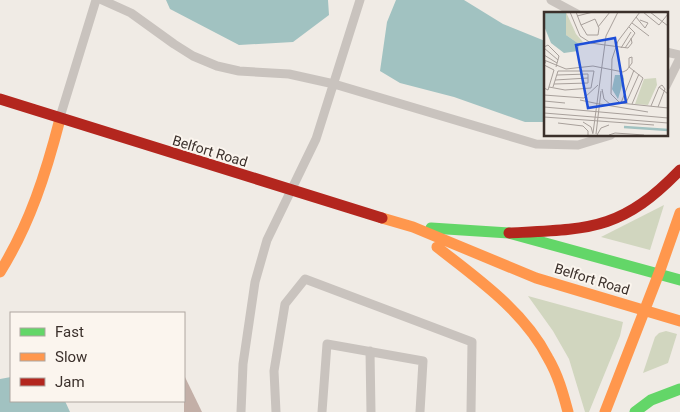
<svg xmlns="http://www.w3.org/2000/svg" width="680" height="412" font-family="Roboto,sans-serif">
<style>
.green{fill:#d1d6bf}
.water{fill:#a1c2c1}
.building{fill:#c3afa7}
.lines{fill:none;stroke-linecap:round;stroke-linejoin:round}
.lane{stroke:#c9c3be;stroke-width:9}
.fast{stroke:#63d668;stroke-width:11}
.slow{stroke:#ff974d;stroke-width:11}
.jam{stroke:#b3261e;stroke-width:11}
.labels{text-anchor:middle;stroke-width:4;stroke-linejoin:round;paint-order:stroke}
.street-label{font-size:14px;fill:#3b302b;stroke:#fbf5ee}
.inset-river{fill:none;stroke:#a1c2c1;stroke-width:2.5}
.inset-road{fill:none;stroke:#a8a09b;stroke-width:1}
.view{fill:#1d4ed8;fill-opacity:0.15;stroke:#1d4ed8;stroke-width:2.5}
.inset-edge{fill:none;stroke:#3b302b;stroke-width:2.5}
</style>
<rect width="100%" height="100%" fill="#f0ebe5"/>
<path class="green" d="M664,205L650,250L601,237Z
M528,296L623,322L620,336L589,412H585L569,359L553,331Z
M666,331L677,334L668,363L643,373L655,337L659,333Z"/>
<path class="water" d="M166,0H328L329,15L293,42L239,45L170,9Z
M396,0H464L503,24L545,41V122H525L454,97L400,83L380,71L387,22Z
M11,377V401H65L70,412H0V379Z"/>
<path class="building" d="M184,375L202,412H184Z"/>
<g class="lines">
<path class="lane" d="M102,0L131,13L174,44L193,56L217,66L239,71L289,74L334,84L536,144L578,145L611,135
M551,0L577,14
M666,52L680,55
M666,86L680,58
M60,117L96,0
M370,351L371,412
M241,412L243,364L255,282L267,240L316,139L360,0
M276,412L274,371L285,304L305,279L472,342L471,412
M322,412L327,344L423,361L420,412"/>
<path class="fast" d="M431,228L509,233L680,280
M635,412L651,400L680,389"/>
<path class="slow" d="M382,218L413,227L536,278L680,321
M437,247C478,279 524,311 548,358C558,375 563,393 568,412
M0,272C30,224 46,173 60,119
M659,273L680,213
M605,412L659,273"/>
<path class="jam" d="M0,99L382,218
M509,233C590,229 621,231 680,170"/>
</g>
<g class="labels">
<g class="street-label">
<text transform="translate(210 151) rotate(17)" y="5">Belfort Road</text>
<text transform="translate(592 279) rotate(17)" y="5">Belfort Road</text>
</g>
</g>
<g transform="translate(544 12)">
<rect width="124" height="124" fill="#f0ebe5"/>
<path d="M22,0L32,22L39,30L35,32L22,23ZM112,66L113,73L104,93L91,92L100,67Z" fill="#d1d6bf"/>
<path d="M0,0H22V23L35,32L34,39L20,41L7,31L0,14ZM71,63H79L80,67L74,87L68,77Z" fill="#a1c2c1"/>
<path class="inset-river" d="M80,115L124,118"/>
<path class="inset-road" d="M26,0L36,24L47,31L61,33M32,0L37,13L43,23H54L55,16L51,7L37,13M96,0L74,29L68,47L67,82L76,91L124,96M99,0L115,13L124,2M106,0L124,14M33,4L49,0M92,5L101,16L104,11L96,8M88,11L105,24M54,15L66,0M61,33L84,36L88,31L87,26M0,35L4,33L15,44L12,55M0,36L14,48M77,36L87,20M81,36L91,21L85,15M0,43L13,51M0,48L22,57L49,54L79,60L83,58L85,55L88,51V45L85,46V55L99,66L88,92M11,68L44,66M10,72L44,71V62L13,63M5,75L21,78L47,76L50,59H14L9,75M0,76L4,78L10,58L0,53L2,49M58,77L60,87L67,93M0,83L40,86L54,73M36,88L55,92M0,89L21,91M77,91L90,58M82,91L95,62M56,92L104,100M107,94L115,75L124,82M0,95L124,106M114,95L121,77L118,73L115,75M0,101L124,111M0,105L110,113M39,110L47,115L49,122M14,111L39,114L44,119V123M49,121L62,24L74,0M52,122L57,79M53,123L57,116L65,113M65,123L71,121L100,123"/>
<path class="view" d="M71,26L82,90L44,96L32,33Z"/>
<rect width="124" height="124" class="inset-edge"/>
</g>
<rect x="10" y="312" width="175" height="90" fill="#fbf5ee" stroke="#aea6a0"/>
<rect x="20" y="328" width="25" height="8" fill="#63d668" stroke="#aea6a0"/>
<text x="55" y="337" font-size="15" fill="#3b302b">Fast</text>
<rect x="20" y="353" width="25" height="8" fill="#ff974d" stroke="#aea6a0"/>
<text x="55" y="362" font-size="15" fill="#3b302b">Slow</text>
<rect x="20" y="378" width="25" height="8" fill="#b3261e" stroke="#aea6a0"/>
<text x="55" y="387" font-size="15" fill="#3b302b">Jam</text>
</svg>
